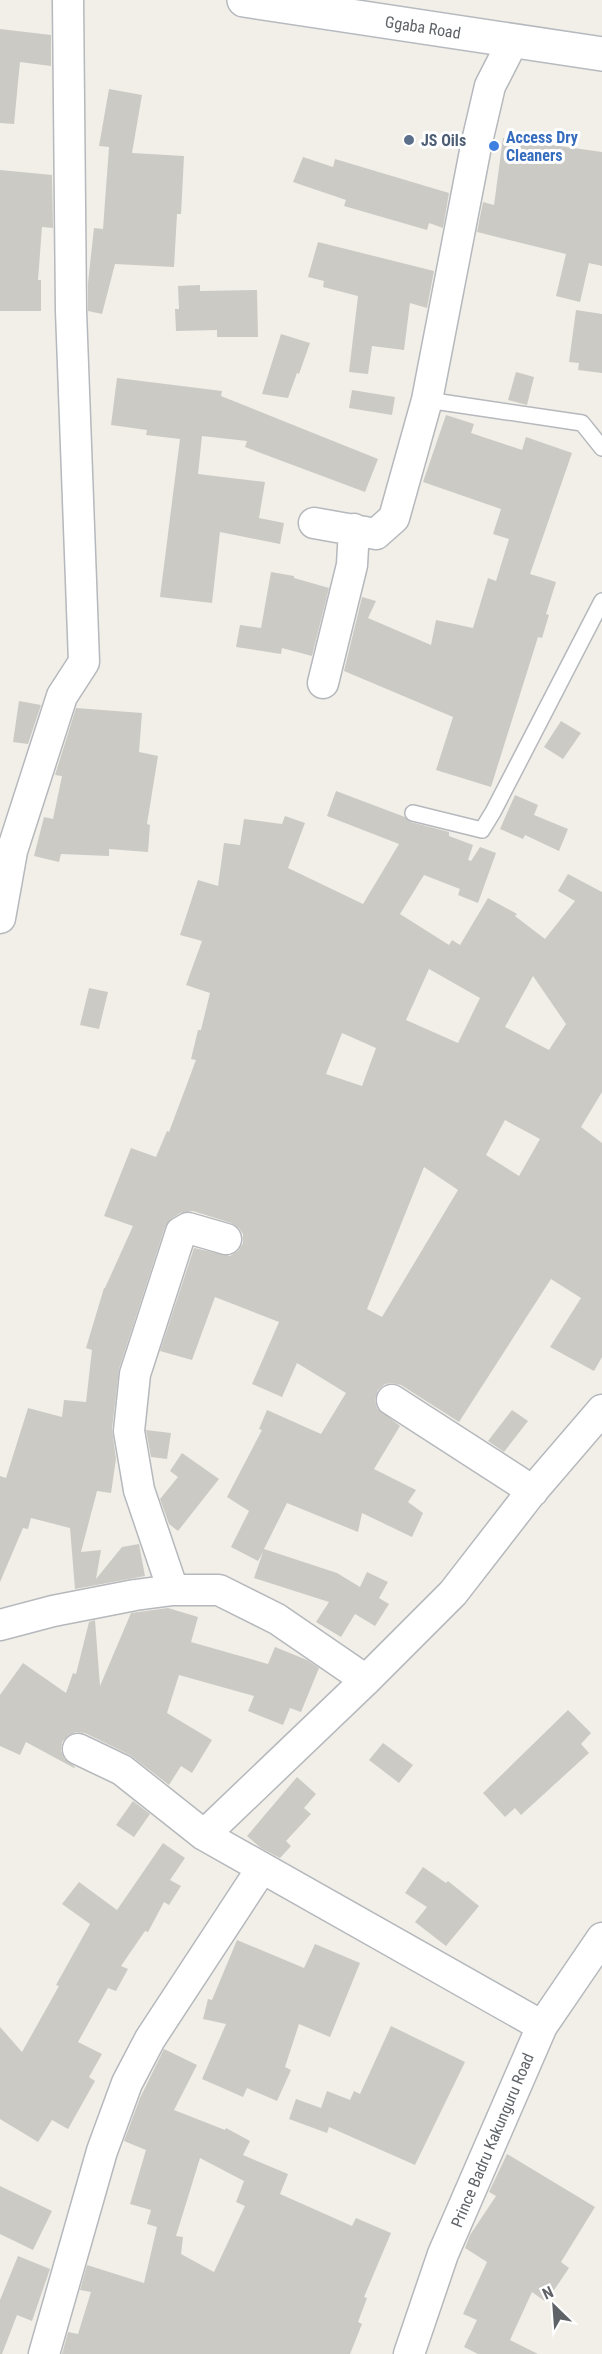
<svg xmlns="http://www.w3.org/2000/svg" width="602" height="2354" font-family="'Roboto Condensed',sans-serif">
<style>
.building{fill:#cccac5;fill-rule:evenodd}
.lines{fill:none;stroke-linecap:round;stroke-linejoin:round}
.lane-casing{stroke:#b5b8bc;stroke-width:18}
.street-casing{stroke:#b5b8bc;stroke-width:33}
.secondary-casing{stroke:#b6babf;stroke-width:36}
.lane{stroke:#fff;stroke-width:15}
.street{stroke:#fff;stroke-width:30}
.secondary{stroke:#fff;stroke-width:33}
.service-dot{fill:#5c6f8a;stroke:#fff;stroke-width:2}
.shop-dot{fill:#3f7fe0;stroke:#fff;stroke-width:2}
.labels{text-anchor:middle;stroke-width:6;stroke-linejoin:round;paint-order:stroke}
.street-label{font-size:16px;fill:#5f6368;stroke:#fff}
.shop-label{font-size:16px;font-weight:bold;fill:#366cbe;stroke:#fff;text-anchor:start}
.service-label{font-size:16px;font-weight:bold;fill:#4e5e75;stroke:#fff;text-anchor:start}
</style>
<rect width="100%" height="100%" fill="#f1efe8"/>
<path class="building" d="M0,29L51,35V66L20,62L14,124L0,123Z
M109,89L142,95L132,153L184,156L181,214H177L174,267L115,264L102,314L88,311V283L94,228L103,229L109,147L99,146Z
M503,138L602,152V266L589,263L580,302L556,296L566,254L477,232L483,202L494,205Z
M303,157L333,167L335,159L449,193L443,228L429,223L427,230L344,206L346,200L293,182Z
M0,170L52,175L53,228L42,227L38,280H41V311H0Z
M318,242L434,271L427,308L410,303L404,350L372,346L368,374L349,372L358,296L323,287L324,281L308,277Z
M200,285V291L257,290L258,337H217V330L176,331L175,309H179L178,286Z
M576,310L602,314V373L578,370L579,363L569,362Z
M281,334L310,343L299,374L297,373L288,398L262,394Z
M516,372L534,377L527,405L508,400Z
M117,378L222,391L221,396L378,459L365,492L245,447L247,441L202,436L198,474L265,482L259,518L284,523L280,544L220,532L212,603L160,597L180,439L146,435L147,430L111,425Z
M352,390L395,397L392,415L349,408Z
M446,415L474,424L471,433L522,450L526,437L572,453L530,574L556,582L546,614L549,615L542,638L538,637L491,787L436,770L453,717L344,671L362,597L376,601L368,618L431,645L436,620L473,628L488,578L496,581L509,539L493,534L501,509L423,482Z
M271,572L294,576V578L329,588L312,656L282,648L281,654L236,647L240,625L261,628Z
M19,701L41,705L28,744L13,742Z
M76,708L142,713L139,752L158,756L147,824L150,825L148,852L109,849V856L61,854L59,862L34,856L44,817L53,819L62,776L55,775Z
M561,721L581,733L563,759L544,747Z
M336,791L405,817L411,822L449,832V836L473,845L468,860L471,861L480,847L496,853L478,903L458,895L460,889L424,875L400,914L449,945L452,940L460,945L488,898L517,914L515,916L545,939L575,901L558,891L568,874L602,892V1092L581,1127L602,1143V1357L594,1371L550,1347L581,1298L551,1279L459,1422L401,1385L392,1383L385,1384L378,1390L375,1400L377,1408L400,1426L374,1469L416,1490L408,1502L423,1513L412,1537L362,1513L358,1532L287,1503L264,1549L337,1573L360,1587L367,1572L388,1582L379,1598L389,1604L375,1626L355,1614L341,1637L316,1622L329,1602L254,1578L263,1552L258,1561L231,1547L249,1511L227,1497L262,1430L259,1429L267,1410L321,1434L346,1393L297,1363L282,1397L252,1384L279,1322L215,1297L192,1360L160,1351L194,1248L230,1256L238,1251L243,1243V1234L239,1228L231,1223L193,1211L180,1213L172,1218L165,1227L119,1369L112,1429L116,1459L111,1493L97,1491L81,1552L101,1550L96,1579L122,1547L139,1544L145,1576L75,1589L70,1528L31,1518L28,1529L23,1528L0,1582V1476L6,1478L28,1408L62,1417L64,1400L86,1402L92,1350L86,1348L104,1288H105L133,1226L104,1216L131,1148L156,1157L167,1131L169,1132L196,1060L191,1059L198,1030H201L210,993L186,985L202,941L180,935L198,880L218,886L224,843L240,845L244,819L282,824L285,816L305,823L288,868L363,904L399,844L327,816ZM429,969L480,998L458,1043L406,1020ZM533,976L566,1024L549,1050L505,1027ZM342,1033L376,1048L362,1086L326,1074ZM505,1120L540,1139L519,1176L486,1155ZM424,1167L458,1190L382,1317L367,1309Z
M515,795L538,805L534,815L568,829L559,851L525,835L523,839L500,829Z
M89,988L108,992L99,1029L80,1025Z
M512,1410L528,1421L504,1452L488,1441Z
M146,1430L171,1433L167,1459L151,1457Z
M182,1453L219,1479L178,1531L169,1524L160,1499L178,1477L170,1471Z
M168,1608L198,1617L191,1642L268,1664L275,1647L307,1660L319,1668L301,1712L290,1708L283,1725L248,1711L254,1696L179,1675L167,1713L212,1740L192,1773L181,1766L169,1785L130,1755L85,1733L76,1732L69,1735L62,1742L61,1751L64,1758L75,1767L74,1768L26,1742L20,1755L0,1746V1695L23,1663L66,1693L73,1673L76,1674L89,1622L95,1620L100,1686L131,1613Z
M568,1710L591,1733L581,1744L589,1753L521,1815L515,1808L505,1817L483,1793Z
M383,1743L413,1765L399,1783L369,1760Z
M297,1777L316,1794L304,1808L311,1814L286,1841L291,1846L280,1858L261,1848L247,1836Z
M133,1801L150,1814L134,1837L116,1825Z
M163,1843L185,1858L170,1880L181,1886L169,1905L164,1902L148,1932L145,1931L121,1966L128,1969L116,1991L108,1988L78,2042L102,2054L89,2077L95,2081L68,2129L52,2120L38,2142L0,2119V2027L22,2052L59,1986L56,1985L90,1924L62,1904L79,1882L117,1910Z
M423,1867L446,1883L448,1881L479,1906L446,1946L415,1922L427,1907L405,1893Z
M237,1940L304,1968L315,1944L360,1963L330,2037L299,2024L285,2067L291,2070L277,2101L247,2088L243,2097L202,2079L226,2024L203,2019L208,1999L212,2000Z
M391,2026L465,2062L415,2165L329,2127L327,2133L289,2119L296,2099L321,2108L327,2091L350,2100L354,2091L360,2094Z
M164,2049L197,2065L174,2110L225,2130L226,2128L250,2141L243,2155L288,2174L280,2194L352,2226L356,2218L391,2233L364,2297L367,2298L358,2322L362,2324L350,2354H62L68,2332L78,2334L91,2292L80,2290L87,2265L144,2283L157,2227L147,2224L151,2210L130,2204L146,2150L124,2141L140,2098ZM200,2158L244,2181L236,2202L245,2206L214,2272L181,2254L183,2237L176,2236Z
M507,2154L595,2207L561,2262L569,2268L546,2302L532,2292L510,2340L538,2354H478L464,2347L477,2320L463,2314L487,2262L465,2248L470,2235L496,2196L489,2192Z
M0,2186L52,2211L33,2250L0,2234Z
M18,2256L50,2269L32,2321L17,2315L2,2354H0V2300Z"/>
<g class="lines">
<g class="lane-casing">
<path id="lane" d="M427,400L582,423L602,448
M413,813L482,830L493,812L602,601"/>
</g>
<g class="street-casing">
<path id="street" d="M314,523L376,534L394,518L427,400L476,146L490,86L513,41
M323,683L352,565L354,529
M0,918L12,851L62,696L84,662L71,311L68,0
M392,1400L533,1491
M173,1590L139,1490L129,1431L135,1374L181,1232L188,1228L226,1239
M0,1625L53,1611L135,1595L173,1590H219L277,1619L366,1680
M78,1749L122,1770L204,1835L542,2026
M204,1835L366,1680L453,1593L529,1495L602,1410
M44,2354L102,2151L127,2083L150,2039L262,1868
M409,2354L443,2254L542,2026L602,1938"/>
</g>
<g class="secondary-casing">
<path id="secondary" d="M244,0L602,54"/>
</g>
<use href="#lane" class="lane"/>
<use href="#street" class="street"/>
<use href="#secondary" class="secondary"/>
</g>
<circle class="service-dot" cx="409" cy="140" r="6"/>
<circle class="shop-dot" cx="494" cy="146" r="6"/>
<g class="labels">
<g class="street-label">
<text transform="translate(423 27) rotate(9)" y="6">Ggaba Road</text>
<text transform="translate(492 2140) rotate(-67)" y="6">Prince Badru Kakunguru Road</text>
</g>
<g class="shop-label">
<text x="506" y="143">Access Dry<tspan x="506" dy="18">Cleaners</tspan></text>
</g>
<g class="service-label">
<text x="421" y="146">JS Oils</text>
</g>
</g>
<g transform="translate(554 2306) rotate(335)" stroke="#ffffff" stroke-width="4.5" paint-order="stroke">
<path d="M0-4.5L10 22L0 15L-10 22Z" fill="#5f6368"/>
<text y="-9" font-size="16" font-weight="bold" text-anchor="middle" fill="#5f6368">N</text>
</g>
</svg>
